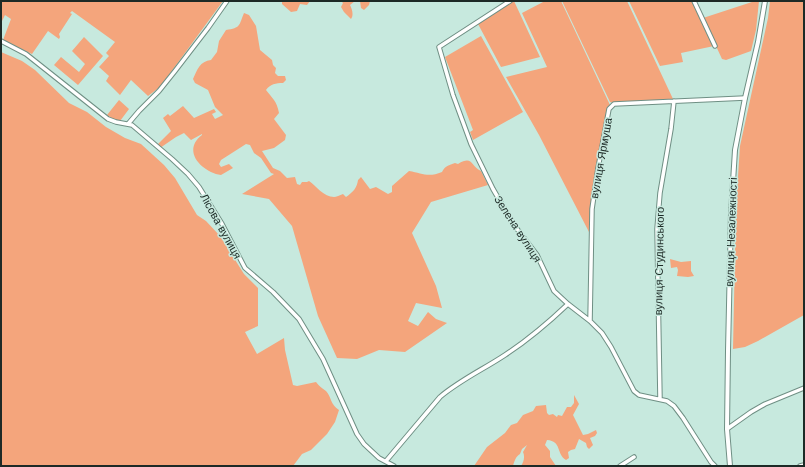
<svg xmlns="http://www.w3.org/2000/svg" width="805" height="467" font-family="'Work Sans',sans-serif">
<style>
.green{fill:#f4a57c}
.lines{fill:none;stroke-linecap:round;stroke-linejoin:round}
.minor-casing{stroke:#6f8f84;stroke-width:5.5}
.tertiary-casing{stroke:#6f8f84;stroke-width:6}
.minor{stroke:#fff;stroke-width:3.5}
.tertiary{stroke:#fff;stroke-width:4}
.labels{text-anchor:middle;stroke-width:3;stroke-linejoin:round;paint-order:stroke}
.street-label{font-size:11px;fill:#1d2a26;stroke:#c7e9de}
</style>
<rect width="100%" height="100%" fill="#c7e9de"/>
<path class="green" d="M1,1H223L160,87L148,96L131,80L120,95L106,81L109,76L99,67L109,56L106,53L115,42L72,11L70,13L72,14L59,34L60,37L59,39L48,31L32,54L3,40L11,19L5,15L1,23Z
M282,1H310L307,5L300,4L297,11L291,12L282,4Z
M341,1H370L369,5L364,10L361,8L360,1H355L350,5C352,9 354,15 351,19L344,12L341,7L343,3Z
M514,1L540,57L501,67L478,24Z
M545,1H561L610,105L608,108L592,195L591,231L589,232L539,135L506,77L547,67L522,13Z
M562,1H627L673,99L613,103L610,102Z
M629,1H694L714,46L681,53L683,62L660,66Z
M755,1H759L756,30L751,51L726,60L722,59L703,18Z
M770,1H804V315L758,341L745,347L733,349L736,207L740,146L768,18Z
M244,13L249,15L256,26L260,50L272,60L273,65L276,68L275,73L278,76H285L286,80L283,83C276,83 270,84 266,90C272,98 277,101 279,113L274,119L286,135L285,140L274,148L262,151L273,168L280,171L287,178L295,177L297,184L300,185L302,182H307L309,181C316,186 324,197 334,197C336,197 340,195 343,194L346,197C353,192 357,188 358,180L361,177L370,189L376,187L388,194L392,192V186L409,171C422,173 428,178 442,172C445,166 449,165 455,163L458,164C473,155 470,166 481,171L488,185L431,202L412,233L436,286L442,308L416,303L408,321L418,326L428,312L436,319L447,323L405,352L379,350L357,359L337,358L318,316L292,226L269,199L242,194L274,174L271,173L261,158L254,153L250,145L246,144L221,160L219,164L221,167L229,164L233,168L221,175C202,172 181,151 202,135V134L191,140L184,133L176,137L160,148L157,145L171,131L163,118L168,114L170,116L183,106L194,118L214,109L216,112L212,114L215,119L223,115L215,107L208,90L195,83L193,79C197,70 200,61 211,60L217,52L219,41L226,30C241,28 239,25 244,13Z
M481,36L523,112L473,140L470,132L473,130L445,57Z
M84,37L103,56L78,85L54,65L61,57L79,72L85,64L72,51Z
M1,52L22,61L35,70L69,103L87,112L106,127L125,138L141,144L164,165L175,178L197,215L206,221L220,236L244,274L258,288V326L245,332L257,354L284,338L285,350L293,385L297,386L316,382C319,386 322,388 326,391C332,398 330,404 339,410L335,422L327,434L311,450L302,454L293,466H1Z
M119,100L129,109L120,121L113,119L107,115Z
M670,259L681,262L691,261V271L694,276L688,277L677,276L678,270L677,267L671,268Z
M574,395L579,404L573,415L583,435L588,434L596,430L597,433L595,436L590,438L593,445L589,449L587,447L586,443L579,439L575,449L571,450L568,452L569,458L566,460C556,454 562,441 547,440L545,445L550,451V457L556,466H519H521C524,462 525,456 523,452L527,445L522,449L520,454C516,456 514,462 513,466H474L487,447L505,433L511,425L517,423L523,415L533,411L536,406L546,405L547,413L549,415L553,414L557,417L558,415L562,416L567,407H571L574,403Z"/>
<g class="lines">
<g class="minor-casing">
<path id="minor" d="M510,1L439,47L453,95L471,144L493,189L514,225L537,255L554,291L568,304L590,321L602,333L611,347L634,391L639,395L667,401L674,406L683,418L711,462L715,466
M694,1L715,46
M1,41L26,54L108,119L116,122L132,125L172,159L188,174L199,187L222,224L245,268L273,292L299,319L323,359L357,434L364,444L379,458L394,466
M128,124L139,111L159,91L175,71L208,28L227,1
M590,321L592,209L598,168L609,109L614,104L745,98
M660,399L657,229L660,193L671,129L674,101
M727,429L751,412L765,404L804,388
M386,461L440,397C460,380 484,369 505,355C528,340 548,323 568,304
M620,466L634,457
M800,466L804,465"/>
</g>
<g class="tertiary-casing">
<path id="tertiary" d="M730,466L727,429L728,351L731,214L735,150L745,98L758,42L765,1"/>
</g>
<use href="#minor" class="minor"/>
<use href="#tertiary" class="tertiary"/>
</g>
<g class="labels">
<g class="street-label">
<text transform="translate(601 158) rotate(-80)" y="4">вулиця Ярмуша</text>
<text transform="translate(221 226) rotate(61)" y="4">Лісова вулиця</text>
<text transform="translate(518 229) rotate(57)" y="4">Зелена вулиця</text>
<text transform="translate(731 232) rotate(-88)" y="4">вулиця Незалежності</text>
<text transform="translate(659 261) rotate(-89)" y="4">вулиця Студинського</text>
</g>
</g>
<rect width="805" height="467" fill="none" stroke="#1d2a26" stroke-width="4"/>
</svg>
